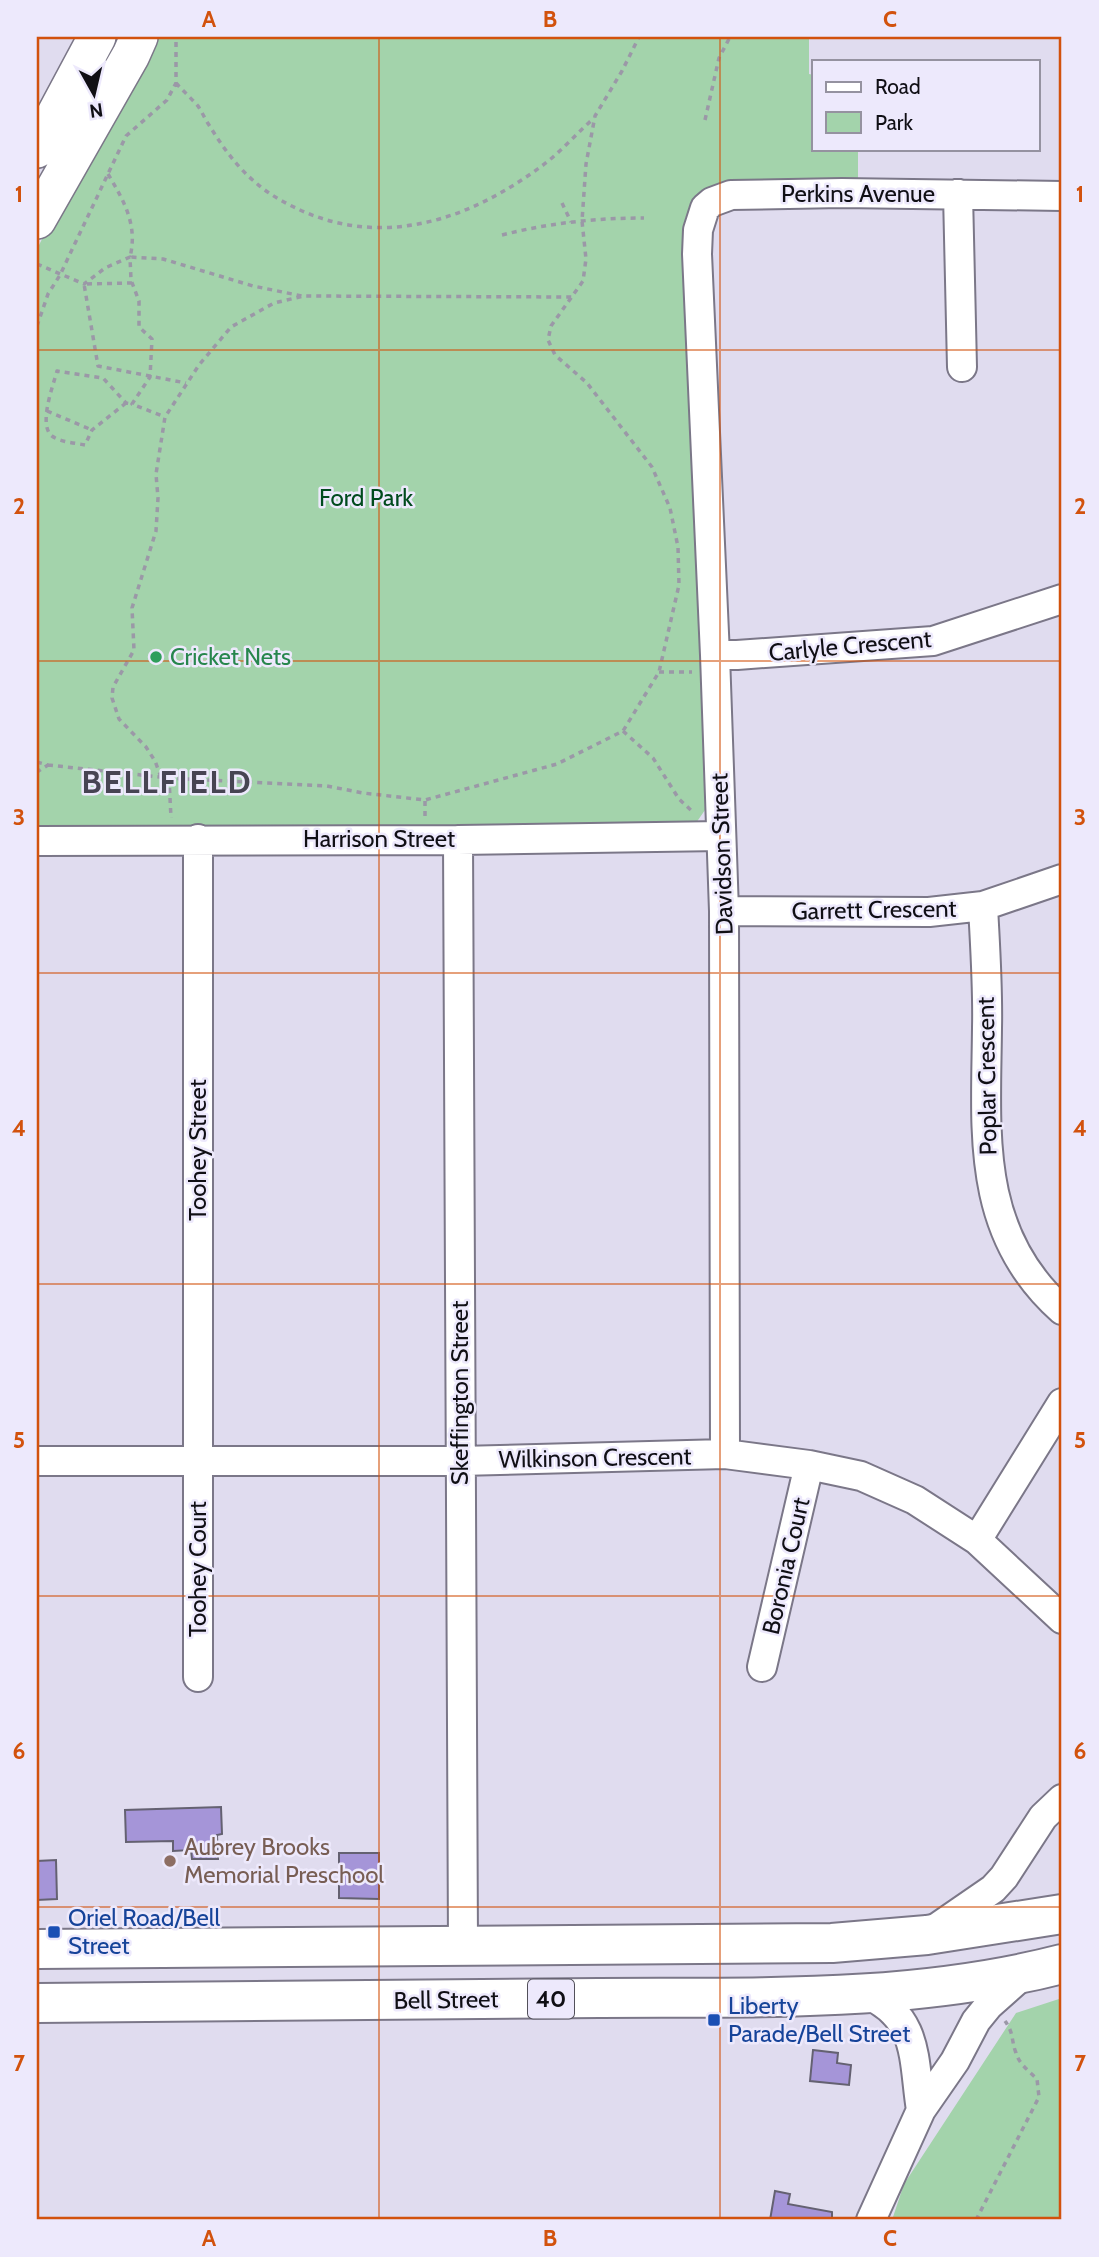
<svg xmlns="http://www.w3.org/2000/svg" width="1099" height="2257" font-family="Cabin,sans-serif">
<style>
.green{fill:#a3d3ab}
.building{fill:#a595d8;stroke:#646171;stroke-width:2}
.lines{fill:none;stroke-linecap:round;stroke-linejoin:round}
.minor-casing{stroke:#7b7788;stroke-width:32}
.major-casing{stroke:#7b7788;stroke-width:40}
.highway-casing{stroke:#7b7788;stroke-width:42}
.path{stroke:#9b98a7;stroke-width:3.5;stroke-dasharray:5 5;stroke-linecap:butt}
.minor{stroke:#fff;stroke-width:28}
.major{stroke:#fff;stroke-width:37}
.highway{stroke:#fff;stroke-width:38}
.grid{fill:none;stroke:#d2520d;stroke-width:2;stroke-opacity:0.55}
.leisure-dot{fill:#2e9e5b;stroke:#ede9fc;stroke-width:2.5}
.education-dot{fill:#8d6e63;stroke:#ede9fc;stroke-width:2.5}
.transit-dot{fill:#1a4fb4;stroke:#ede9fc;stroke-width:2.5}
.labels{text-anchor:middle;stroke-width:5;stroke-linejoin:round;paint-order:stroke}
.shield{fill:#ede9fc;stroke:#52505a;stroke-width:2}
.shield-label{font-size:23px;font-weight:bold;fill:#100f15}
.street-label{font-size:24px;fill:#100f15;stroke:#ede9fc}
.park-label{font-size:24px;fill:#004b1d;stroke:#ede9fc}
.leisure-label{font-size:24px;fill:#27864d;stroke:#ede9fc;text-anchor:start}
.education-label{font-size:24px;fill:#785e54;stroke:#ede9fc;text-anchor:start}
.transit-label{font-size:24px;fill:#164399;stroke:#ede9fc;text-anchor:start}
.district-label{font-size:32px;font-weight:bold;letter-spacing:2px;fill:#474453;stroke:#ede9fc}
.neatline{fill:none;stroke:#d2520d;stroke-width:2.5}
.grid-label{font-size:23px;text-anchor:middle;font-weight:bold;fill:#d2520d}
</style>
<rect width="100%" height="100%" fill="#e0dcef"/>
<path class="green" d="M144,37H809V74L814,75V149H858V183L717,187L692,202L685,219L705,810L696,823L37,834V249Z
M1062,1998V2220H892L904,2184L1016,2013Z"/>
<path class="building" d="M221,1807L222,1834L217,1835L218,1859H192L191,1850L173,1851V1841L126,1842L125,1810Z
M339,1853H379V1899L339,1898Z
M56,1860L57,1899L37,1900V1861Z
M813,2050L838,2053L837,2063L851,2065L849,2085L810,2081Z
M775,2191L790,2194L788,2204L832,2212V2220H770Z"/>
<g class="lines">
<g class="minor-casing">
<path id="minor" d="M958,194L962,367
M715,655H737L933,641L1062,599
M198,839V1677
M458,840L463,1945
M37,841L458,840L721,836
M983,906C985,946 988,987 987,1028C986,1132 975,1233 1062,1310
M724,911L929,912L983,906L1062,879
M725,1454L724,911L715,655L697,254L698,230L705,208L712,202L731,195L842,193L1062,196
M37,1461H460L725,1454L809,1465L861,1476L915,1500L977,1540L1062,1619
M977,1540L1062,1403
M762,1667L809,1465
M932,1931L993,1889L1004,1877L1043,1817L1062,1799
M866,1994C920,2017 913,2061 921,2110
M871,2220L921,2110L955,2061L976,2021L989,2005L1025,1973"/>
</g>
<g class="major-casing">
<path id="major" d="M37,149L97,37
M37,220L131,55L139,37"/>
</g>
<g class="highway-casing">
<path id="highway" d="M37,1949L832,1943L927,1935L1062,1914
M37,2003C224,2002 411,2000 599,1998C753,1997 911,2003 1062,1964"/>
</g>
<path class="path" d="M176,83C183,91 191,98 198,106C202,112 205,119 209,125C222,146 236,166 255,182C268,194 285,203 300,210C384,248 468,220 539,168C559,154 576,134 594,118
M705,120L719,58L730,37
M108,174C124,201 138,225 130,257L163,259L253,286L302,296
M562,203L571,222
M502,235C549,223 596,218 644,218
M37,264L84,284L105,268L130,257L131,280L139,301V327L152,339L150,377L132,404L165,417
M132,283L84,284L98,366L186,383
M37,326L48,294L60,275L126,136L167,100L176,83V37
M126,403L92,430L85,445C75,443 60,442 52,436C38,425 53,386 57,371L103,378L126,403L132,404
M47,411L92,430
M659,672H692
M623,731L653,758L679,799L694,813
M37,762L48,765L37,772
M48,765L169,778L327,786L363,793L425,800L557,764L623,731L659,672L679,585L678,547L670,508L652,467L587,383L555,355L548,340L551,326L583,281L586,259L582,221L586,164L595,116L622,71L639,37
M161,777L155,761L146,747L119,719L112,698L113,687L134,650L132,608L156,531L158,498L156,474L165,417L199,365L231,327L274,303L304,296L574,297
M169,778L171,818
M425,816V800
M976,2220L1039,2097L1037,2079C1029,2071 1019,2064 1016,2053C1011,2040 1014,2033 1005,2021"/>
<use href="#minor" class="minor"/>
<use href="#major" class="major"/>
<use href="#highway" class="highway"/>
</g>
<path class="grid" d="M379,37V2220M720,37V2220M37,350H1062M37,661H1062M37,973H1062M37,1284H1062M37,1596H1062M37,1907H1062"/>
<circle class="leisure-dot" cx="156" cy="657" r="7"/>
<circle class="education-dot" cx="170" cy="1861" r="7"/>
<g class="transit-dot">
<rect x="47" y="1925" width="14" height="14" rx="3.5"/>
<rect x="707" y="2013" width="14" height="14" rx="3.5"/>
</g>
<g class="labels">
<rect class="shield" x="528" y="1979.5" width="46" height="39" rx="5"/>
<g class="shield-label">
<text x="551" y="2007">40</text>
</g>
<g class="street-label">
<text x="858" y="202">Perkins Avenue</text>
<text transform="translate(850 646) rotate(-5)" y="8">Carlyle Crescent</text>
<text x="379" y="847">Harrison Street</text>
<text transform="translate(722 854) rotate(-92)" y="8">Davidson Street</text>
<text transform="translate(874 910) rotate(-1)" y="8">Garrett Crescent</text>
<text transform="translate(987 1076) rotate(-91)" y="8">Poplar Crescent</text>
<text transform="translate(198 1150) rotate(-90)" y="8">Toohey Street</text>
<text transform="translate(460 1393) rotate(-90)" y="8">Skeffington Street</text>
<text transform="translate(595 1458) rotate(-1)" y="8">Wilkinson Crescent</text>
<text transform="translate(786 1566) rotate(-77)" y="8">Boronia Court</text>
<text transform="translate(198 1569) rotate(-90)" y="8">Toohey Court</text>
<text transform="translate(446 2000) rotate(-1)" y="8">Bell Street</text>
</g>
<g class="park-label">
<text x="366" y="506">Ford Park</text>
</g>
<g class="leisure-label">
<text x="170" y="665">Cricket Nets</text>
</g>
<g class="education-label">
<text x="184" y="1855">Aubrey Brooks<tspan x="184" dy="28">Memorial Preschool</tspan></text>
</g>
<g class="transit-label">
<text x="68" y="1926">Oriel Road/Bell<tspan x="68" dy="28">Street</tspan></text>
<text x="728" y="2014">Liberty<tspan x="728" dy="28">Parade/Bell Street</tspan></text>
</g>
<g class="district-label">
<text x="167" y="793">BELLFIELD</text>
</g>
</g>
<rect width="1099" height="2257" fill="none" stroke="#ede9fc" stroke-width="77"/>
<rect x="812" y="60" width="228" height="91" fill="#ede9fc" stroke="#9592a0" stroke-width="2"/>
<rect x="826" y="82" width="35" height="10" fill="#ffffff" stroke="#9592a0" stroke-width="2"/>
<text x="875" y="94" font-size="21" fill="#100f15">Road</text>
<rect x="826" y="112" width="35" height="21" fill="#a3d3ab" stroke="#9592a0" stroke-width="2"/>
<text x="875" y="130" font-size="21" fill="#100f15">Park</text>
<g transform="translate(94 94) rotate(172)" stroke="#ede9fc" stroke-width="5" paint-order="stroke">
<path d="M0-5L12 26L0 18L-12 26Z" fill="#100f15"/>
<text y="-10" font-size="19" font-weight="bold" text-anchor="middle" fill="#100f15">N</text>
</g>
<rect x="38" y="38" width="1022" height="2180" class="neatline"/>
<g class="grid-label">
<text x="209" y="27">A</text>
<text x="550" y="27">B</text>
<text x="890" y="27">C</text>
<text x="19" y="202">1</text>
<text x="1080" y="202">1</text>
<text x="19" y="514">2</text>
<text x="1080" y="514">2</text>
<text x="19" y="825">3</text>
<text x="1080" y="825">3</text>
<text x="19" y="1136">4</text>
<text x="1080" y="1136">4</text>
<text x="19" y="1448">5</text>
<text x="1080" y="1448">5</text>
<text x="19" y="1759">6</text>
<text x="1080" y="1759">6</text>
<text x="19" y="2071">7</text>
<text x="1080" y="2071">7</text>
<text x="209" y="2246">A</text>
<text x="550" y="2246">B</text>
<text x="890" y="2246">C</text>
</g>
</svg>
